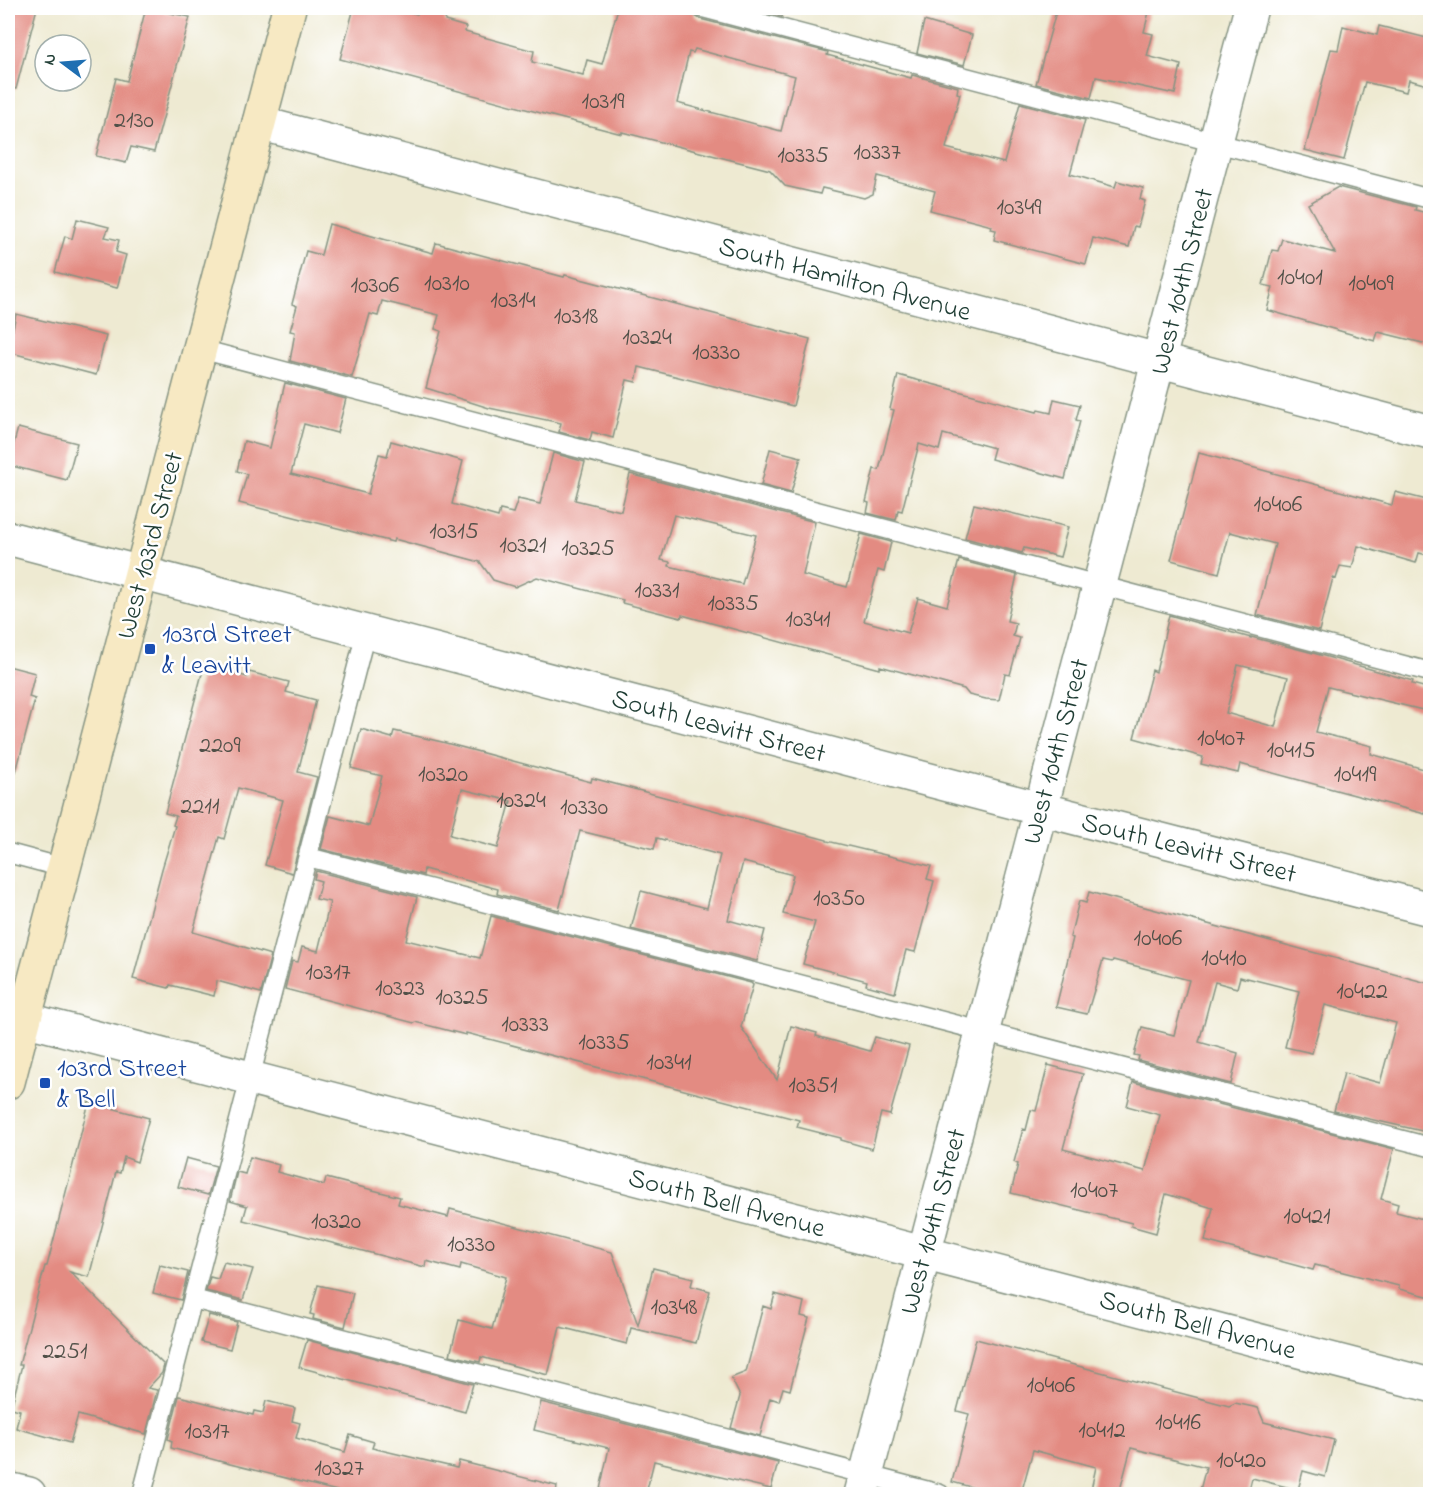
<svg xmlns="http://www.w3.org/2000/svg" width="1438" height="1502" font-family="'Indie Flower',sans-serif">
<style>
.building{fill:#e38b82;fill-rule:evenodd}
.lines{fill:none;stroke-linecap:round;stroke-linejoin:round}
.service-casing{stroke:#869483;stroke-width:21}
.minor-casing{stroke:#869483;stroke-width:36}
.secondary-casing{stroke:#869483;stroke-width:36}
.service{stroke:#fff;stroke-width:18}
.minor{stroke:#fff;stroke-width:33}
.secondary{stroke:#f7e9c3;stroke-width:33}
.transit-dot{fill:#1a4fb4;stroke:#fff;stroke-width:2}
.labels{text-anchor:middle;stroke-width:5;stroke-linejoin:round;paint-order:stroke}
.number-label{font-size:24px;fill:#505048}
.street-label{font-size:27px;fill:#1f3d34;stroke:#fff}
.transit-label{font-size:27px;fill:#164399;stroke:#fff;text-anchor:start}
</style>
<rect width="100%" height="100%" fill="#fff"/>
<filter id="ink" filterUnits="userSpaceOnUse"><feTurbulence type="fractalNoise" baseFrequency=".0167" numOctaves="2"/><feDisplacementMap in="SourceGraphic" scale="12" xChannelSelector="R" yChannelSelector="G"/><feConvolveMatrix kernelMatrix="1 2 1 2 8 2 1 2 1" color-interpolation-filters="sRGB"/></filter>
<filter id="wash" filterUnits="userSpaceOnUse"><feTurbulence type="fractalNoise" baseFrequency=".008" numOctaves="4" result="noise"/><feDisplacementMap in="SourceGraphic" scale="24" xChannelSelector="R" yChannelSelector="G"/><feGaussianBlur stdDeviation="1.35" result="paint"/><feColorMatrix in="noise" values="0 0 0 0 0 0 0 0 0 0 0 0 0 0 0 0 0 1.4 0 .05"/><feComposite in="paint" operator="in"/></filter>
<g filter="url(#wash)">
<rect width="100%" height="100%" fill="#eeead2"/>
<g id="blocks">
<path class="building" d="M8,8H37L16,89L8,88Z
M146,8L190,17L154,152L131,147L126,163L96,156L116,78L127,81Z
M354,8H393L417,14L418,8H448L445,21L466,27L465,32L534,51L532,62L583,75L587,60L602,64L618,8H692L695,16L700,19L828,52L827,55L911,78L912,75L958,87L957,93L960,94L946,148L1004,163L1020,103L1085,120L1070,174L1115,187L1117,181L1143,188L1140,199L1145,201L1138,227L1134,226L1129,247L1093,238L1086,264L994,240L996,230L991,229L992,226L930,210L935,191L877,176L873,194L864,198L822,188L820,194L785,186L770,170L622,132V134L548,115L340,59ZM695,49L795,76L781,131L677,103L689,52L693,53Z
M745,8H785L782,17Z
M1057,8H1150L1144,32L1153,34L1147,56L1181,65L1175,94L1096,77L1091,98L1036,84Z
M924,21L972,35L964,65L917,53Z
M1343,26L1377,35L1379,26L1431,39V86L1409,80L1406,92L1365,82L1344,160L1305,150L1331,49L1338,50Z
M1338,187L1416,207L1415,210L1431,214V345L1378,332L1375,341L1267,310L1273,287L1263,285L1272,250L1278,251L1282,239L1335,253L1308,204Z
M77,219L109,227L105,237L119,240L116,252L126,255L117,288L55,272L65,236L72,239Z
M329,224L433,253L436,243L564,277L565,275L810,339L793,406L639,367L636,382L627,380L613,438L592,432L590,440L559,432L561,423L489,408L426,388L441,331L435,329L439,315L382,301L378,316L370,314L352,377L290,361L295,332L290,331L297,306L292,304L306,251L321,255Z
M16,314L106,336L96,375L8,352Z
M898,375L1037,412L1038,410L1051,413L1054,399L1080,405L1076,420L1080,421L1065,479L991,459L994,448L943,434L939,450L919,444L902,511L898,510L896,520L867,513L869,503L866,502L874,469L879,470L894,410L890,409Z
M285,383L346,399L337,433L304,424L291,474L368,494L379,454L387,456L391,441L463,461L452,504L498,517L500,510L513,513L518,499L540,504L553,453L585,462L575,500L621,511L630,474L815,522L803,575L847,587L861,534L891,542L884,572L878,570L864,621L908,633L918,598L947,606L959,560L1017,575L1007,621L1016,623L1013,636L1020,638L1010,675L1005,674L999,700L986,699L969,695L964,689L880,666V669L682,615L681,618L622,603L623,600L537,577L515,587L493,580L480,562L394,539L393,542L239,503L247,474L237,471L244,441L270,448ZM674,515L756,535L742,584L669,566L670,562L661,560Z
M18,428L77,443L67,480L8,465Z
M770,449L801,457L791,493L761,485Z
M1199,453L1392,505L1395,492L1431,501V556L1419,553L1416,563L1358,546L1352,568L1340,566L1336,579L1333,578L1319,631L1257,615L1275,544L1230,532L1219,573L1171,560Z
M974,504L1068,527L1060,557L1024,548L1022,553L965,538Z
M1169,615L1251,638V637L1313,653L1413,681L1412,684L1431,689V712L1328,687L1316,732L1372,746L1371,754L1431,771V813L1426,811L1425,814L1240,764L1238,773L1201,764L1203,757L1134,738L1152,670L1156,672ZM1238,665L1288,677L1275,727L1226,713Z
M8,666L35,673L29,697L35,699L16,772L8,771Z
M204,666L248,677L249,672L289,682L286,692L316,700L298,772L317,777L292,873L265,865L283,800L238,788L224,839L219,837L193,932L271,955L261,993L217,981L214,996L170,985L169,988L133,979L162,869L175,826L173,825L176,816L165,813Z
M361,729L392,738L394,731L442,742L591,782L592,778L827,840V841L931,866L927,879L934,881L915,952L906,950L895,993L866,985L867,981L803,964L815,922L783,914L793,875L743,862L728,920L765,930L757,961L631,929L641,891L707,908L720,855L657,838L654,849L580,831L559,910L497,894L498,889L424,869L423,875L321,849L330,816L369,826L382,776L351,768ZM462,789L511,801L498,848L450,835Z
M316,871L417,897L406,940L480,958L491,916L751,983L753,985L741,1027L777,1080L791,1026L817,1033L816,1036L870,1051L875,1037L909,1046L890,1115L881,1113L872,1149L841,1140V1138L797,1127L799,1120L466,1033V1035L415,1022L414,1023L285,989L292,961L298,962L302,947L318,951L330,902L316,899L321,881L314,879Z
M1089,892L1431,984V1133L1334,1111L1344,1073L1380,1083L1396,1023L1325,1005L1312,1053L1285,1047L1299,991L1247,978V979L1240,977L1237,988L1215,982L1199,1042L1238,1053L1231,1084L1138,1060L1139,1056L1134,1055L1142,1027L1174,1035L1189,980L1113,960L1112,962L1103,960L1087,1014L1056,1007L1073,938L1070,937L1079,901L1086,903Z
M1048,1065L1083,1074L1063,1149L1145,1171L1160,1115L1127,1106L1133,1082L1394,1149L1381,1199L1398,1204L1396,1212L1431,1221V1297L1399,1289V1286L1315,1265L1313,1270L1205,1241L1213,1208L1166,1194L1156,1233L1131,1226L1132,1223L1011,1193L1018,1164L1014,1162L1023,1129L1026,1130L1031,1110L1036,1111Z
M89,1102L149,1118L137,1162L124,1157L120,1173L116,1172L89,1277L70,1272L164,1365L162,1373L148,1388L157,1390L146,1434L78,1415L70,1443L16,1428L20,1410L11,1408L22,1365H19L45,1266H47Z
M250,1157L279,1165L277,1172L324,1185L326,1178L400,1197L398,1204L448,1217L450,1209L612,1252L638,1325L653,1268L693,1278L691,1286L710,1291L696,1343L631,1328L627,1344L560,1327L548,1375L481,1357L480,1362L450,1355L459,1320L492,1329L506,1277L461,1264L460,1270L426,1261L425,1267L243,1220L247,1206L230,1201L237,1172L245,1174Z
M186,1158L216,1166L208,1195L178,1187Z
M224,1262L253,1269L243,1300L206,1291L210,1277L218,1279Z
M160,1265L188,1272L181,1300L153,1293Z
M318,1285L353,1293L345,1327L313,1319L314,1315L310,1314Z
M775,1294L804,1302L801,1316L809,1318L790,1390L783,1388L779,1401L770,1398L760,1436L731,1428L740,1396L731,1378L746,1372L763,1306L771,1309Z
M209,1315L237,1322L230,1349L201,1342Z
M976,1339L1229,1406L1235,1403L1258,1408L1264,1422L1334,1440L1325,1477L1303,1471L1298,1490L1252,1478L1248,1494L1228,1489L1227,1494H1199L1206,1467L1131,1448L1119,1494H1090L1096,1467L1033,1450L1021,1494H997L952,1482L969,1414L957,1411Z
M307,1340L473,1384L465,1412L299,1367Z
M179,1396L253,1415L254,1411L263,1413L266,1401L295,1408L292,1421L300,1423L296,1438L345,1452L350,1435L374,1442L372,1448L457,1468L459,1461L557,1486L556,1494H349L230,1464L171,1448L172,1441L168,1439Z
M541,1402L778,1463L771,1489L654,1461L646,1494H599L609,1448L534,1430Z"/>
</g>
</g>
<g filter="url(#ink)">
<use href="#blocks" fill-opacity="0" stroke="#869483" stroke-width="1.5"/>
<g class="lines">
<g class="service-casing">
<path id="service" d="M703,8L1430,199
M200,349L1430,672
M8,853L64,868
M308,857L1430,1147
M193,1299L940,1494
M142,1494L366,632"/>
</g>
<g class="minor-casing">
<path id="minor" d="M259,123L1430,432
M8,538L1002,799L1430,909
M24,1019L1430,1385
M8,1489L29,1494
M861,1494C989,998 1123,504 1251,8"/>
</g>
<g class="secondary-casing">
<path id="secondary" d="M8,1082L289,8"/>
</g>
<use href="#service" class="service"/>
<use href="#minor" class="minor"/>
<use href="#secondary" class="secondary"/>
</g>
</g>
<g class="transit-dot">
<rect x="144" y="643" width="12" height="12" rx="3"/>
<rect x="39" y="1077" width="12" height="12" rx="3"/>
</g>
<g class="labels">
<g class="number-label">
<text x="603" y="108">10319</text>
<text x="134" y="127">2130</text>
<text x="877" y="159">10337</text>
<text x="803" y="162">10335</text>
<text x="1019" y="214">10349</text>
<text x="1300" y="284">10401</text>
<text x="447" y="290">10310</text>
<text x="1371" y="290">10409</text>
<text x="375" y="292">10306</text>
<text x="513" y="307">10314</text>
<text x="576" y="323">10318</text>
<text x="647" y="344">10324</text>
<text x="716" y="359">10330</text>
<text x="1278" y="511">10406</text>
<text x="454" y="538">10315</text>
<text x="523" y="552">10321</text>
<text x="588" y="555">10325</text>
<text x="657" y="597">10331</text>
<text x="733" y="610">10335</text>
<text x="808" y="626">10341</text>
<text x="1221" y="745">10407</text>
<text x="220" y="752">2209</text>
<text x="1291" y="757">10415</text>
<text x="443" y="781">10320</text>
<text x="1355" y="781">10419</text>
<text x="521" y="807">10324</text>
<text x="200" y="813">2211</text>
<text x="584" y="814">10330</text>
<text x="839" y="905">10350</text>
<text x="1158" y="945">10406</text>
<text x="1224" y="965">10410</text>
<text x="328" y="979">10317</text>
<text x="400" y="995">10323</text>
<text x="1362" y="998">10422</text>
<text x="462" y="1004">10325</text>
<text x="525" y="1031">10333</text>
<text x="604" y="1049">10335</text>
<text x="669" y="1069">10341</text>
<text x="813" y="1092">10351</text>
<text x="1094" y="1197">10407</text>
<text x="1307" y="1223">10421</text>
<text x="336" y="1228">10320</text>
<text x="471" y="1251">10330</text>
<text x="674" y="1314">10348</text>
<text x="65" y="1358">2251</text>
<text x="1051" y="1392">10406</text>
<text x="1178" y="1429">10416</text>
<text x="1102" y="1437">10412</text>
<text x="207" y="1438">10317</text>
<text x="1241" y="1467">10420</text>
<text x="339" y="1475">10327</text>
</g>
<g class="street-label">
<text transform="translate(845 278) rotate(15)" y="9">South Hamilton Avenue</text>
<text transform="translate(1181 281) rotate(-76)" y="9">West 104th Street</text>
<text transform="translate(149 545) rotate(-75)" y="9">West 103rd Street</text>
<text transform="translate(719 725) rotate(15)" y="9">South Leavitt Street</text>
<text transform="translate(1055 751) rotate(-75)" y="9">West 104th Street</text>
<text transform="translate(1189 847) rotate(14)" y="9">South Leavitt Street</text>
<text transform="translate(727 1202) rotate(15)" y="9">South Bell Avenue</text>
<text transform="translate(932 1221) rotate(-75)" y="9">West 104th Street</text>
<text transform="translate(1198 1324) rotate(15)" y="9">South Bell Avenue</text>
</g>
<g class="transit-label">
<text x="162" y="642">103rd Street<tspan x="162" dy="31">&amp; Leavitt</tspan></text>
<text x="57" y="1076">103rd Street<tspan x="57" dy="31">&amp; Bell</tspan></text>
</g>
</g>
<rect width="1438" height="1502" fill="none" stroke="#fff" stroke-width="30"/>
<g transform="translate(63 63) rotate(286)"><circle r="28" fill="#ffffff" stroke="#a5b1ae" stroke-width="1.5"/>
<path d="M0-4.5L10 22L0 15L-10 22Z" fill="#1f6fb2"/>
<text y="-9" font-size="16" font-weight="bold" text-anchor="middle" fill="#1f3d34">N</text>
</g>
</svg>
